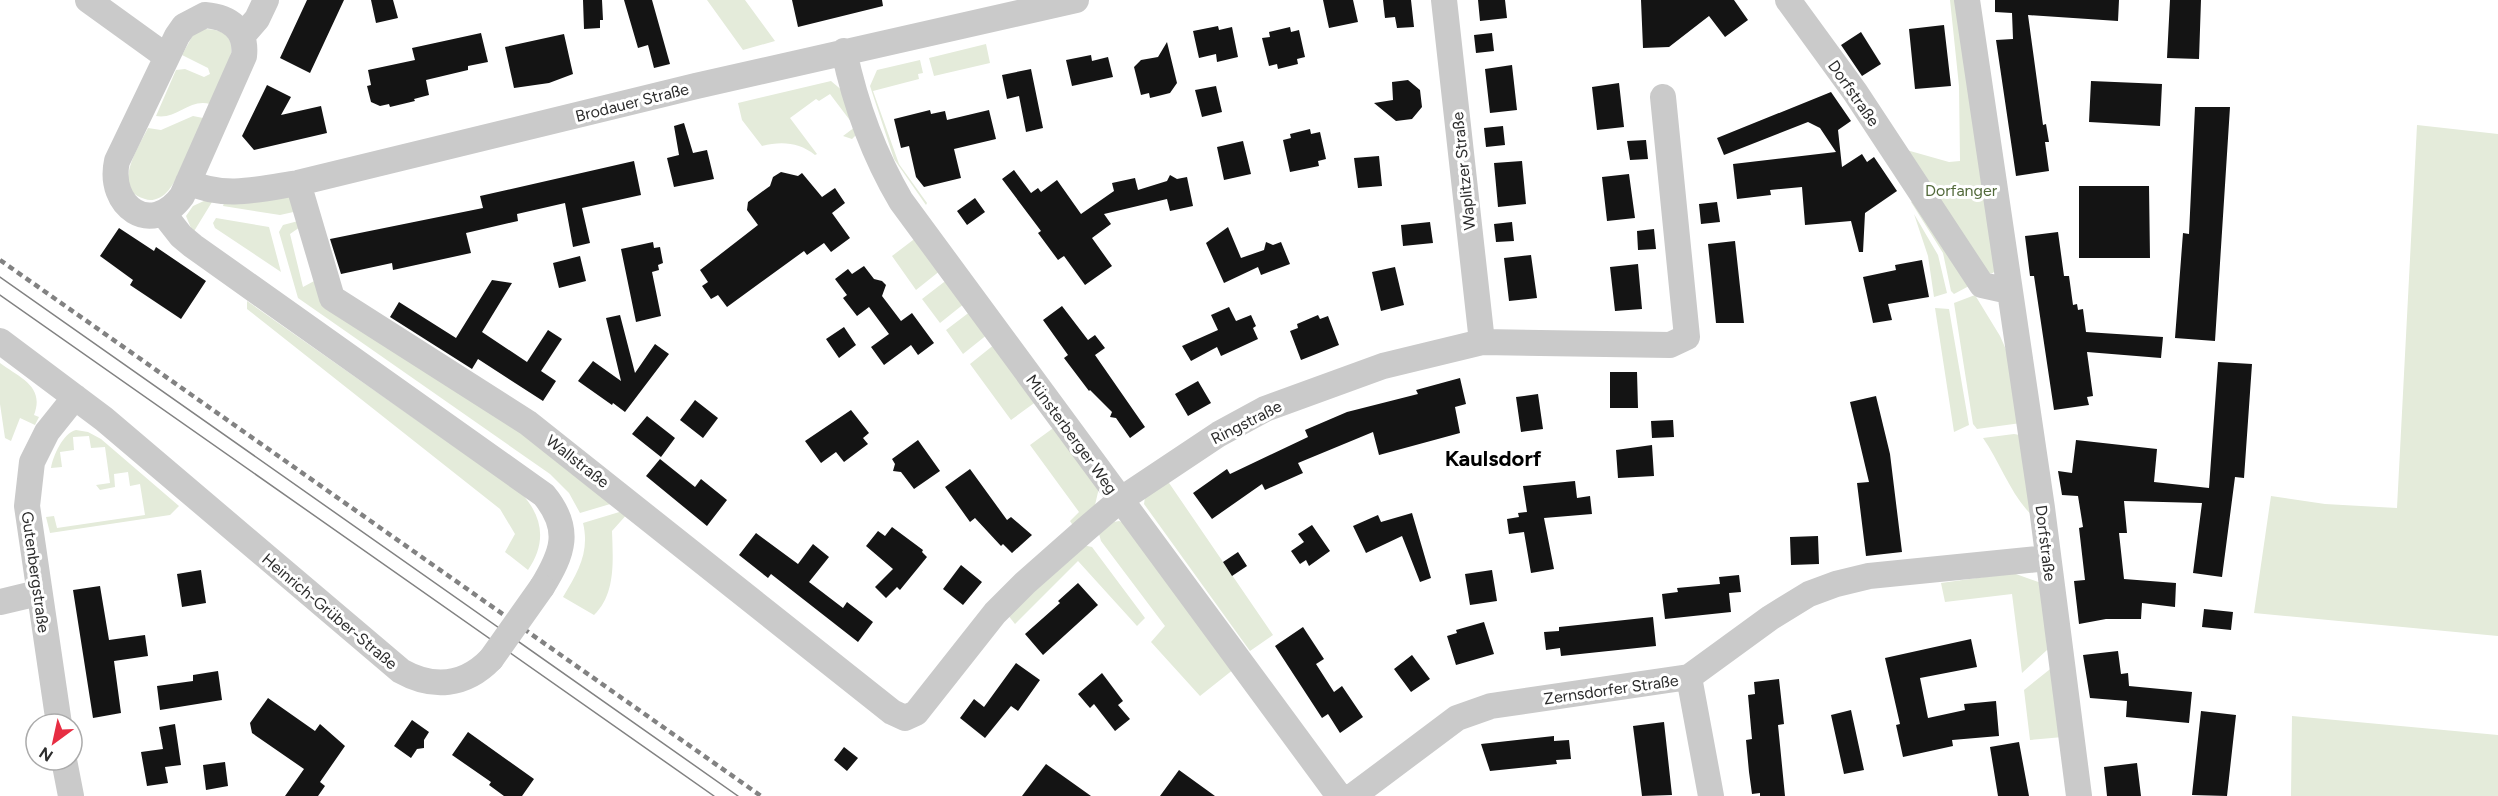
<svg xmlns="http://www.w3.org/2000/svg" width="2498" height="796" font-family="Figtree,sans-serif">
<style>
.green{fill:#e4ebda}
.building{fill:#141414}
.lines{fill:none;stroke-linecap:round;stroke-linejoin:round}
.minor{stroke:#cacaca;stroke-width:26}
.tram{stroke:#828282;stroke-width:1.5}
.rail{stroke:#828282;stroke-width:4.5;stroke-dasharray:6 4.5;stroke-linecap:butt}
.minor-bridge{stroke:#cacaca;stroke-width:26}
.labels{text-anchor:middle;stroke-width:6;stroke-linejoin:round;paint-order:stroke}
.street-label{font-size:16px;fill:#2d2d2d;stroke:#fff}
.park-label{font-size:16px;fill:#52693a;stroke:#fff}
.district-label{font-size:22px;font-weight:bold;fill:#000;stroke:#fff}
</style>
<rect width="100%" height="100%" fill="#fff"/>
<path class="green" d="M707,0H745L775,41L743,50Z
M1950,0H1960L1997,268L1993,273L1986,274L1903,149L1949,162L1960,161L1959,86Z
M205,29C255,30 220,81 210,104C190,98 176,120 156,116L176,70L185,69L204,77L210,74L208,68L182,55L193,35Z
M986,44L990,63L934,76L929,58Z
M920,60L923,73L918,74L919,79L873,91L899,164L927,203L926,205L894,159L870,86L877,70Z
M831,81L844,92L857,134L852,139L843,136L855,127L830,94L819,101L816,99L790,118L817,154L815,155C799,142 781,141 762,146L742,120L738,103Z
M193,116L203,118C195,136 179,181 166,193C161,198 152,202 145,199C110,190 139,146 148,128L161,130Z
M2417,125L2498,134V636L2254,613L2271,496L2325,504L2397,508Z
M292,193L298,211L280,215L223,206L224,203Z
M206,200L212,202L193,233L186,216L193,206Z
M1915,200L1969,286L1954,294L1951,291L1943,253L1911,202Z
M1914,214L1938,255L1947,293L1934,297L1928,256Z
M216,218L269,227L281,272L215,228L213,223Z
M302,220L303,225L290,234L303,287L316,280L617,502L580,513L569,493L550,474L298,298L279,232L283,225Z
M917,237L941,270L916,290L892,256Z
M948,279L965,303L940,323L922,299Z
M1975,295L2000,336L2008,354L2021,423L1977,429L1973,424L1954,303Z
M247,301L522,494C544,518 546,544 528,570L505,552L515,534L500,509L247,309Z
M1935,308L1949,309L1969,425L1954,432Z
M971,311L988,334L963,354L946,330Z
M995,344L1037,401L1011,420L970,364Z
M0,363C20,378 45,386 34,415L39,417L35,425L20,418L11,441L5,438L0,404Z
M1056,426L1099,488L1095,505L1074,527L1070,521L1079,512L1030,445Z
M76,430L88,432L101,439L179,506L170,515L50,533L46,517L54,516L57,528L145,515L140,484L130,486L128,472L114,474L115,487L100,490L96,485L110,483L105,447L91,448L89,436L73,437L74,450L60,452L62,467L51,468C53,456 63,433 76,430Z
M2014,434L2020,435L2035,518C2013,500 2000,462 1983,438Z
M1167,480L1273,635L1250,651L1144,504L1145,497Z
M626,510L629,512L612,531C613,560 616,594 594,615L563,597C578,572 590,552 583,523Z
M1119,521L1125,523L1234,669L1200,696L1151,642L1165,626L1101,541L1099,534L1114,522Z
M1083,545L1092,547L1145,618L1137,626L1078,561L1015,624L1007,614Z
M2013,573L2044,584L2047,650L2022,673L2012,594L1945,602L1941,583Z
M2054,666L2063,737L2030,740L2024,690Z
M2292,716L2498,735V796H2291Z"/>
<path class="building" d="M307,0H344L310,73L280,58Z
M371,0H393L398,18L376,23Z
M583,0H602L603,20H600V28L584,29Z
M624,0H652L670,64L654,68L648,45L638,48Z
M792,0H882L883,6L798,27Z
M1323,0H1353L1358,22L1329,28Z
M1383,0H1411L1414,27L1397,28L1395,17L1385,18Z
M1478,0H1505L1507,18L1480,21Z
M1641,0H1734L1748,20L1725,37L1709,16L1669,47L1643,48Z
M1995,0H2119L2118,21L2028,15L2043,125L2046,124L2049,142H2045L2049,171L2016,176L1996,40L2013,39L2012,13L1995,12Z
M2170,0H2201L2199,59L2167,58Z
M1944,25L1951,86L1915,89L1909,29Z
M1218,26L1219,30L1232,27L1238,57L1217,62L1216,54L1199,58L1193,31Z
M1290,27L1291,32L1299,30L1305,57L1297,59L1298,64L1278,69L1277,64L1269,66L1262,38L1270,37L1269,32Z
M1861,32L1881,64L1862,76L1841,45Z
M481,33L488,62L468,66V70L426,80L429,95L414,99L415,101L390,107L389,104L380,106L371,102L367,86L371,85L368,70L415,60L412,48Z
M1492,33L1494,51L1476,53L1474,35Z
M564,34L573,74L549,83L514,88L505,47Z
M1167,42L1177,83L1170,93L1150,98L1149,93L1141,95L1134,67L1141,60L1158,57Z
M1091,55L1092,61L1108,57L1113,77L1072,86L1066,60Z
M1512,65L1517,110L1490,113L1485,69Z
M1031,69L1043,128L1026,132L1019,96L1007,99L1002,75Z
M1408,80L1420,90L1422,107L1412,119L1396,121L1374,103L1393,100L1392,82Z
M2091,81L2162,84L2160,126L2089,122Z
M1619,83L1624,127L1597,130L1592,87Z
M267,85L291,97L281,115L321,106L327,133L254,150L242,136Z
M1216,86L1222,112L1202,117L1195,90Z
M1831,92L1851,121L1838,130L1842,167L1862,154L1867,162L1874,157L1897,191L1865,213L1863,252H1859L1851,221L1805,225L1802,187L1770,190L1771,195L1737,199L1733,164L1836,152L1820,128L1808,122L1724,155L1717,138Z
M2195,107H2230L2215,341L2175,338L2183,233L2189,234Z
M930,110L931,114L945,111L947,120L989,110L996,139L954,149L961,178L924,187L916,177L909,146L901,148L894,119Z
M684,123L693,153L707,150L714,179L674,187L667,158L679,155L674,126Z
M1503,126L1505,145L1486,147L1484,128Z
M1310,129L1311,134L1320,132L1326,159L1318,161L1319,166L1290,172L1283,140L1291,138L1290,134Z
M1646,140L1648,159L1630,160L1627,141Z
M1243,141L1251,174L1224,180L1217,147Z
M1379,156L1382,186L1358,188L1354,158Z
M634,161L641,195L582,208L590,243L573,247L565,203L517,214L518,221L466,233L471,253L393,270L392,263L341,274L330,239L483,208L480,196Z
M1522,161L1526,204L1498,207L1494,163Z
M1014,170L1031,193L1038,188L1041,192L1057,180L1081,214L1114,191L1112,183L1135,178L1138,190L1167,181L1170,175L1177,179L1187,177L1193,206L1170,211L1167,199L1104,214L1111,224L1092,238L1112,266L1085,285L1064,256L1058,260L1038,233L1041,231L1002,179Z
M781,172L798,176L802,173L822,197L835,188L845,203L832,213L850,238L831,252L824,243L807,255L804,251L727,307L718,295L711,299L702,286L708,282L700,270L758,225L747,210L748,202L770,186L773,177Z
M1629,174L1635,218L1607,221L1602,177Z
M2079,186H2149L2150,258H2079Z
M975,198L985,212L967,225L957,211Z
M1717,202L1720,222L1701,224L1699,204Z
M1430,222L1433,243L1403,246L1401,225Z
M1512,222L1514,241L1496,242L1494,224Z
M1228,227L1241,258L1264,250L1266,242L1273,245L1281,242L1290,264L1261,275L1258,267L1224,283L1206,243Z
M119,228L154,251L156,247L206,281L181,319L130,285L133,280L100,256Z
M1654,229L1656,249L1638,250L1637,231Z
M2058,232L2064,276H2069L2073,305L2077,304L2078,310L2083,309L2086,332L2163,337L2161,358L2087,352L2093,396L2087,397L2089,405L2054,410L2034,276H2030L2025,236Z
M1735,241L1744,323H1716L1708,244Z
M653,242L654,248L660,247L663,263L658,265L659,270L652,272L661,316L636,322L621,249Z
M1531,255L1537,298L1509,301L1504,258Z
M580,256L586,281L559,288L553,263Z
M1922,260L1929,297L1888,304L1892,320L1873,323L1863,277L1896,270L1895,265Z
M1638,264L1642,309L1615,311L1610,267Z
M864,266L874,279L882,281L886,285L882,296L901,321L912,313L934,343L918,355L911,345L884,365L871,347L889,334L869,307L857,316L843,298L847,295L835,279L848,269L852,274Z
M1395,267L1404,305L1381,311L1372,272Z
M492,280L512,283L482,332L527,362L548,330L562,339L541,371L556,381L543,401L478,359L472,369L390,317L399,302L456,338Z
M1062,306L1088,340L1095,335L1105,348L1095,355L1145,427L1130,438L1116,418L1110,417L1112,412L1090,390L1089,391L1064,358L1068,355L1043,320Z
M1229,307L1236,321L1251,315L1256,326L1253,328L1258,339L1221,356L1217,347L1191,361L1182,346L1218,330L1211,315Z
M620,315L635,373L655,344L669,354L625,412L613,403L612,405L578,381L593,361L621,381L606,318Z
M1318,315L1320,319L1328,316L1339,345L1301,360L1290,331L1298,328L1297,324Z
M844,327L856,345L839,358L826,339Z
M2218,362L2252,364L2244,478L2235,477L2222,577L2193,573L2202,503L2124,501L2127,533H2119L2124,579L2176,583L2175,607L2142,603L2141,619H2106L2079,624L2074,581L2085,580L2079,528L2083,527L2078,496L2062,495L2058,471L2072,473L2076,440L2157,449L2154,482L2209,488Z
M1610,372H1637L1638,408H1610Z
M1460,378L1466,404L1455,407L1460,433L1379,455L1373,432L1298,463L1303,473L1265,490L1262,484L1212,519L1193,493L1227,469L1230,474L1308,437L1305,430L1347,412L1418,394L1416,390Z
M1198,381L1211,403L1188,416L1175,394Z
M1538,394L1543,429L1521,432L1516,397Z
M1876,396L1890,454L1902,552L1866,556L1857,483L1869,482L1850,402Z
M695,400L718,418L703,438L680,420Z
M851,410L869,433L863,438L868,444L844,462L836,452L821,463L805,441Z
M647,416L675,438L661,457L632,434Z
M1673,420L1674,437L1652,438L1651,421Z
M918,440L940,471L914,489L901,472L893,471L895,464L892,459Z
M1652,445L1654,476L1618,478L1616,450Z
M660,459L695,487L701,479L727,500L707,526L646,476Z
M970,469L1007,520L1011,517L1032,535L1012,553L1003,544L1001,546L975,518L970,522L945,487Z
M1575,481L1577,498L1590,496L1592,514L1544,518L1554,569L1531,573L1524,532L1509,534L1507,519L1519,517L1518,513L1527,512L1523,486Z
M1412,513L1431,578L1420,582L1402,536L1366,553L1353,526L1378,515L1381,522Z
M1312,525L1330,551L1309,566L1306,560L1300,564L1291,551L1304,542L1298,534Z
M892,527L923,550L922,552L927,557L900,590L897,587L886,598L875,587L893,569L866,546L878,531L885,536Z
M756,533L798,564L813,544L829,557L809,582L843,608L847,602L873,622L858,642L771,574L768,578L739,555Z
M1818,536L1819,564L1791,565L1790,537Z
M1238,552L1247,566L1232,576L1223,562Z
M961,565L982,582L963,605L943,589Z
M201,570L206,603L182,607L177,574Z
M1492,570L1497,601L1470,605L1465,574Z
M1739,575L1741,592L1729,593L1731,612L1665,619L1662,594L1678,592L1677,588L1720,584L1719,577Z
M1078,583L1098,605L1043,655L1025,634L1060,603L1058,601Z
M100,586L109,640L145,635L148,656L114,661L121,713L93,718L73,590Z
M2204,609L2233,612L2231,630L2202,627Z
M1653,617L1656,646L1561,656L1560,648L1546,650L1544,632L1559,631V627Z
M1484,622L1494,654L1456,665L1447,636L1457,633L1456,630Z
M1303,627L1324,659L1316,664L1334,692L1342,686L1363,717L1340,733L1328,714L1322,718L1275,646Z
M1971,639L1977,667L1920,678L1928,718L1965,710L1964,704L1996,701L1999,736L1952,740L1953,746L1903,757L1896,725L1900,724L1885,658Z
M2118,651L2121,674L2128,673L2129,686L2192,692L2189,723L2126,717L2127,701L2090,698L2083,655Z
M1412,655L1430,679L1411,692L1394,669Z
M1016,663L1040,680L1018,711L1011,706L985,738L960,718L974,699L984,707Z
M218,671L222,700L160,710L157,686L193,681V675Z
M1102,673L1123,701L1118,705L1130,719L1115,731L1094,704L1090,708L1078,694Z
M1779,679L1784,724L1778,725L1785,796H1760V793L1752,794L1749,772L1746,740L1752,739L1748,695L1755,694L1754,682Z
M268,698L315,731L320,724L345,746L320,782L325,786L318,796H285L304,769L252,733L250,723Z
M1851,710L1864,770L1844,774L1831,715Z
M2201,711L2236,715L2227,796L2192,795Z
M412,720L429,732L424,740V748L417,749L411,758L394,746Z
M1664,722L1672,795L1642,796L1633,726Z
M175,724L181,765L165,767L168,783L147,786L141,752L163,749L159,727Z
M468,732L534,779L522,796H504L489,785L491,782L452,755Z
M1554,736V741L1569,740L1571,759L1556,760L1557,764L1490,771L1481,744Z
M2019,742L2029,796H1998L1990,747Z
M844,747L858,758L847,771L834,760Z
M225,762L228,786L206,790L203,765Z
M2137,763L2141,796H2107L2104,767Z
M1046,764L1091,796H1022Z
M1179,770L1215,796H1160Z"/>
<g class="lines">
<path class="minor" d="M88,0L167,57
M1444,0L1482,342
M1788,0L1855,92L1982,285L2009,291
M1967,0L2042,508L2079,796
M205,15C230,17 247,30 244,56L182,196C151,238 107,206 117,161L177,36L184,26Z
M243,35L257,19L266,0
M844,51C855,103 874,155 901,201L1339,796
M188,182C224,199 260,189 298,183L696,86L1076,0
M298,183L332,298L528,423L892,712L905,718L916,713L995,613L1025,583L1085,530L1120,500L1219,434L1265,409L1383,366L1482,342L1670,345L1687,337L1663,97
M163,213L181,236L193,246L544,495C572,529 563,553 542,587
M0,341L104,419L401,671C433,689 465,686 491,659
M0,602L38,593
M1689,677L1711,796
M59,724L27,506L32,462L47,432L75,397
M64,760L71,796
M1353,796L1457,718L1491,706L1689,677L1770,618L1809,594L1836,584L1869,576L2048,558"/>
<path class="tram" d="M0,277L738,796
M0,295L714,796"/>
<path class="rail" d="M0,260L761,796"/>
<path class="minor-bridge" d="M491,659L542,587"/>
</g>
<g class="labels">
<g class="street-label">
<text transform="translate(1854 93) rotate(55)" y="6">Dorfstraße</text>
<text transform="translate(632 102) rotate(-14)" y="6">Brodauer Straße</text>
<text transform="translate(1463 171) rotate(-96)" y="6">Waplitzer Straße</text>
<text transform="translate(1246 422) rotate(-27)" y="6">Ringstraße</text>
<text transform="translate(1072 434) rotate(54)" y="6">Münsterberger Weg</text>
<text transform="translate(578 461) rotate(38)" y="6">Wallstraße</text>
<text transform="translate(2046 543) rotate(83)" y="6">Dorfstraße</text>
<text transform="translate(36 572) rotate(82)" y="6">Gutenbergstraße</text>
<text transform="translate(330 611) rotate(40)" y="6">Heinrich-Grüber-Straße</text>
<text transform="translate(1611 689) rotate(-8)" y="6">Zernsdorfer Straße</text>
</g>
<g class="park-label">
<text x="1961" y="196">Dorfanger</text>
</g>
<g class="district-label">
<text x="1493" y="466">Kaulsdorf</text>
</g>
</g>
<g transform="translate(54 742) rotate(213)"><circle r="28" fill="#ffffff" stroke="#ababab" stroke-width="1.5"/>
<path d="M0-4.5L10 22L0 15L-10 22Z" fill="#e72d42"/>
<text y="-9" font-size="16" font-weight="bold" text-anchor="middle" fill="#2d2d2d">N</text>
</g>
</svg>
